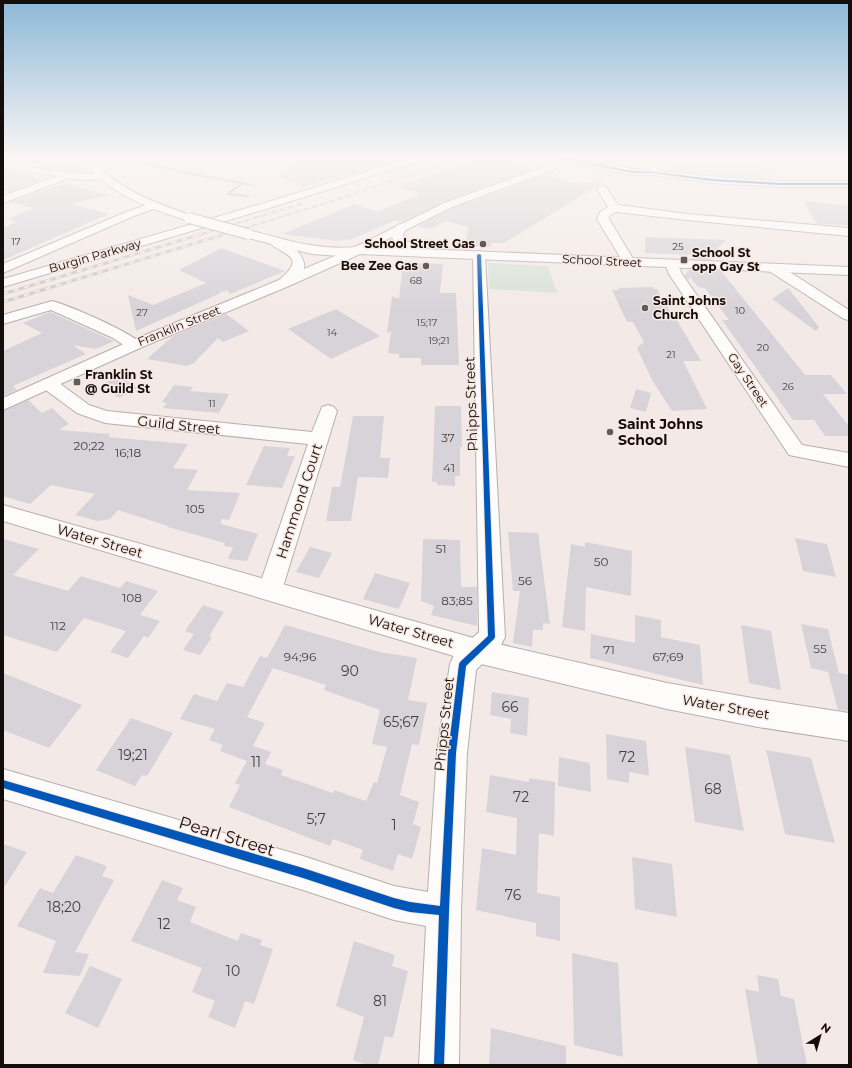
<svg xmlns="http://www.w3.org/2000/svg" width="852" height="1068" font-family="Montserrat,sans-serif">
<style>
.green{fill:#dae2d9}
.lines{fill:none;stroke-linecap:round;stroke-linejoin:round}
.stream{fill:#a6bfc1;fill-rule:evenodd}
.building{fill:#d8d3d8;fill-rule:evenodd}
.street-casing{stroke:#b6afad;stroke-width:2}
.secondary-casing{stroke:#b6afad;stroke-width:2}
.primary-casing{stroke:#b6afad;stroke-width:2}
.street{fill:#fdfcfb;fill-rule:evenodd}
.secondary{fill:#fdfcfb;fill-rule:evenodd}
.primary{fill:#fdfcfb;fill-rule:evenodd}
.rail-far1-casing{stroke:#cdcbc9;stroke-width:2}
.rail-casing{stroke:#cdcbc9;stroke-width:3}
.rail-far1{stroke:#f8e8e2;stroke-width:1.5;stroke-dasharray:4.5;stroke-linecap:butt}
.rail{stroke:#f8e8e2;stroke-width:2;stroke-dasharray:5.5;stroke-linecap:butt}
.secondary-bridge-casing{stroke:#b6afad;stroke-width:12;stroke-linecap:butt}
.secondary-bridge{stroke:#fdfcfb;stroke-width:10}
.cycleway-casing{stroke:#f8e8e2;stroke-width:2}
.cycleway{fill:#0057b8;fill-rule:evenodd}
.poi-dot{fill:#615b59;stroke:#f8e8e2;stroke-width:1.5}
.labels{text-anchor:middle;stroke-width:3;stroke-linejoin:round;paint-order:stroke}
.far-number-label{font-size:10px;fill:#443f3f}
.far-poi-label{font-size:12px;font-weight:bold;fill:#130e0c;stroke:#f8e8e2;text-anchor:start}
.far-street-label{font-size:12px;fill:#130e0c;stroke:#f8e8e2}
.number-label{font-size:12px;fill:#443f3f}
.street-label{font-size:14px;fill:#130e0c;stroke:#f8e8e2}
.poi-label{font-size:14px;font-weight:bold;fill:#130e0c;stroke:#f8e8e2;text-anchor:start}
.near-number-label{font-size:14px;fill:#443f3f}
.near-street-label{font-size:17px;fill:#130e0c;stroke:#f8e8e2}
</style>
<rect width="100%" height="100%" fill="#f3eae7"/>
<path class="green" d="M44,159H79L90,171L82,173L32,166L35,162Z
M680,159H757L761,172L770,173L776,178C745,177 701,177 671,167Z
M488,263L548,266L557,293L489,289Z"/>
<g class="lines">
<path class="stream" d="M136,160L187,172L243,182L256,186L255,187L243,184L231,193L248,195L249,197L228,195L227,193L240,184L187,174L135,162Z"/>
</g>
<path class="building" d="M306,159H383V164L303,187L279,176Z
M483,159H502L533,170L443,202L403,222L396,220L352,239L338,241L282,234L355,204L377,212L419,194L398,186Z
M3,170H7L43,179L10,192L3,190Z
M546,174L572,183L604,182L504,243H491V247L466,246L468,227L446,221L430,229L418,226L453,208Z
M65,183L108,195L71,204L109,214L3,260V228L18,222L8,219L34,208L10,202Z
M803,201L849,206V225L817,224Z
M645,237L726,240L709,257L712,260L692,259L694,255L645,253Z
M221,248L285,271L230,294L227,290L223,292L220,290L221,293L136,331L128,295L153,305L206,283L179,270Z
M410,263L443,264L440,293H456L459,365H421V358H399V354L388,353L391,331L387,333L392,296L399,299L402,271L409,272Z
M688,270L721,271L805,375H831L847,394H823L849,426V436H825L814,420H793L722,320H729L705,288L698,287L690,277L688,280L685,276Z
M653,287L654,289H657L673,317H675L701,361H683L707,409L672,411L652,380L637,348L644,342L633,322H627L612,290H618L619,289V288Z
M788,288L819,327L816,331L772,299Z
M336,309L380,336L331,359L288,329Z
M50,312L114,341L96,349L73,345L86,354L13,386L17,390L3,396V351L42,333L23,323Z
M226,314L249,331L223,342L218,338L194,363L187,366L147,359L173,336Z
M120,376L137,388L119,398L101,385Z
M174,385L193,387L190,391L229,394L219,413L163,408L167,403L162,402Z
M636,389L651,393L646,412L630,408Z
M28,400L42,413L52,408L69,424L59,430L110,434L108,437L188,444L173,468L198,470L187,490L240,493L229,520L221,519V524L258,534L247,561L228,559L233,547L224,546L225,543L168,527V526L118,510L110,519L97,521L75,515L95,494L51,485L30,504L3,496V411Z
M435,406H461L462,447H460V476H455V486L437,485V482H432Z
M353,416H384L380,458H390L388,478L358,477L351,521H326L332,487H340Z
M264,446L290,448L287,456H295L282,488L246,485Z
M508,532L538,533L550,624L543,623V630H533L532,647L513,643L520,591H513Z
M795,538L827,544L836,577L803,571Z
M3,539L39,549L13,575L68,591L81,576L120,588L126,581L158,591L140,615L160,621L148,638L144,636L128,658L110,652L126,631L84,618L57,652L3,635Z
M423,539L460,540L461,587H477V626L431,615L434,606L421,601Z
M585,542L632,551L631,596L586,587L585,631L562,627L571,544L585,547Z
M310,547L332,553L319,578L296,572Z
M375,573L410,583L399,609L363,599Z
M203,605L224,612L209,636L212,637L200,655L183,650L194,634L185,631Z
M635,615L661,620V637L700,645L703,685L590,658L591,634L635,643Z
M801,624L828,629L839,673L849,675V711L838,710L828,672L811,668Z
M285,625L380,652L417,658L408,700L427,703L419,745L412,744L400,795L419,802L413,824L421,827L412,859L398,854L393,871L360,859L363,850L333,839L330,846L229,807L240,785L235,783L247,761L220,751L223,745L209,740L215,729L180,719L194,694L217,701L227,683L243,687L260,656L267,658ZM273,668L326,685L324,690L380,710L372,744L387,747L377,783L374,782L366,801L334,790L333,793L281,775L283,770L265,764L271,752L253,746L265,723L247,717Z
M741,625L771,631L781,690L749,683Z
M3,673L82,705L49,748L3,730Z
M492,692L529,698L527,736L510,733L511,719L490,715Z
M131,718L173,733L147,776L142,775L135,786L96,770Z
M606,734L646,741L649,776L629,772V783L607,779Z
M685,747L730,755L744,831L695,822Z
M766,750L811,758L835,843L785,834Z
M559,757L590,763L591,792L558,786Z
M490,775L529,782V778L555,782L554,836L539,833L537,893L560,897V941L536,936V923L476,910L482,848L516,855L517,818L486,812Z
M3,844L27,852L3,889Z
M76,855L107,866L102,876L114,880L75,952L89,954L80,976L43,973L56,941L17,926L40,888L53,893Z
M632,857L672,864L677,917L635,909Z
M162,880L183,888L177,900L196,907L190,922L238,941L241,933L262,940L260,945L273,949L254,1004L245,1001L235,1028L208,1017L215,1001L192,992L202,968L131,941Z
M354,941L395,955L392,966L408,971L393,1038L385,1036L378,1065H367L353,1060L364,1017L336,1006Z
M572,953L618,963L623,1057L574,1045Z
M90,966L122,979L98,1028L65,1013Z
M757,975L778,979L781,996L794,999L807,1065H758L745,989L759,992Z
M491,1028L566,1046V1065H489Z"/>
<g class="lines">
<g class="street-casing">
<path id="street" d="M661,159H672L653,175H647L645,173L647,171Z
M8,162C33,168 59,172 84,174C92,174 103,170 108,176L103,179L86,180L70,178L3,203V196L57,176L19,171L5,167L3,165L5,163Z
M602,186L606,187L618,205L687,214L849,228V236L687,220L616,212L609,216V219L635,262L634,265H624L623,262L597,219L600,212L608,207L597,189Z
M155,202L159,203L160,205L159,207L134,216L3,273V264L126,212Z
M479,251L483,252L485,255L505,637L501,645L476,670L467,753L461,911L459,1065H419L426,926L394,920L303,890L3,799V769L303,856L394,886L428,892L437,753L450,664L454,655L479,632L473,255L475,252Z
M671,260L676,261L682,274L802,445L849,453V467L789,455L669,274L665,264L666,261Z
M774,264L779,265L849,310V320L844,319L769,271L768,268L769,265Z
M52,301C68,305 134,333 142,345L140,348L134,350L128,348L113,338L51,310L3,324V315Z
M49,379L55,380L89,405L107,411L312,432L322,407L328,405L334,407L337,411L282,590L278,597L270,600L262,597L258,590L308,444L105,423L77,413L43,388L41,384L43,380Z"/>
</g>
<g class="secondary-casing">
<path id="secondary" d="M20,159H37L35,161L3,169V163Z
M82,159H92C118,190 155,203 193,216L195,218L189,221L185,220C146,207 107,193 82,159Z
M552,159H579L633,169L653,170L729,178L780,181H849V187H780L712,183L653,175H633L562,161L560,165L553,170L452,207L358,254L340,256L312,254L244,237L242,234L244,231L248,230C284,239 318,251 355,247L444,203L547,166L552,162Z
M3,505L477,639L667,683L758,699L849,713V741L758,727L667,709L477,663L3,521Z"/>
</g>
<g class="primary-casing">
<path id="primary" d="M406,159H421L419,161L266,209L3,287V279L258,205Z
M401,224L405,225L407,227L403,234L405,240L422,249L849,267V275L360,254L289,286L140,348L3,410V398L128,342L279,280C311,254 278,255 267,240L269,237C283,234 307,254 304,269L358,246L401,248L395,245L391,234L397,225Z"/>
</g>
<use href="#street" class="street"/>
<use href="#secondary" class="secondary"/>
<use href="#primary" class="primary"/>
<g class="rail-far1-casing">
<path id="rail-far1" d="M198,235L301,204
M222,235L329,202L458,159"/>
</g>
<g class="rail-casing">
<path id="rail" d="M3,294L202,234
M3,302L225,234"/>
</g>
<use href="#rail-far1" class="rail-far1"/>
<use href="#rail" class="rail"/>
<g class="secondary-bridge-casing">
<path id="secondary-bridge" d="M189,218L248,234"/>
</g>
<use href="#secondary-bridge" class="secondary-bridge"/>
<g class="cycleway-casing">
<path id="cycleway" d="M562,159H568L633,171L653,172L712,179L780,183H849V185H780L712,181L653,173H633Z
M479,254L481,255L495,637L494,639L466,666L456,753L449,911L444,1065H434L439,915L410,912L394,908L303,878L3,788V780L303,868L394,898L410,902L440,906L448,753L459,664L460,662L488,636L477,255Z"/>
</g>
<use href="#cycleway" class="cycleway"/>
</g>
<linearGradient id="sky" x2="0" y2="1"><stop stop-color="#8db8d8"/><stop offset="0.51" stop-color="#faf6f4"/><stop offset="1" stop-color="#faf6f4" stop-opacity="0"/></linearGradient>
<rect width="852" height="309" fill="url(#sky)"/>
<g class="poi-dot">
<circle cx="483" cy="244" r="4"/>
<rect x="680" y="256" width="8" height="8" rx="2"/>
<circle cx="426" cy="266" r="4"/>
<circle cx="645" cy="308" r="4"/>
<rect x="73" y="378" width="8" height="8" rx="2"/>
<circle cx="610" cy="432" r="4"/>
</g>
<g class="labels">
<g class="far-number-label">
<text x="16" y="245">17</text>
<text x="678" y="250">25</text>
<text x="416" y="284">68</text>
<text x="740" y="314">10</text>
<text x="142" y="316">27</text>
<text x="427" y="326">15;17</text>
<text x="332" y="336">14</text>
<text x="439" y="344">19;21</text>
<text x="763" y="351">20</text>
<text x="671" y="358">21</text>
<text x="788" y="390">26</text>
<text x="212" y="407">11</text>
</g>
<g class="far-poi-label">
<text x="475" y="248" text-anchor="end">School Street Gas</text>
<text x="692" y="257">School St<tspan x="692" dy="14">opp Gay St</tspan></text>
<text x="418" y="270" text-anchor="end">Bee Zee Gas</text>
<text x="653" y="305">Saint Johns<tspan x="653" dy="14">Church</tspan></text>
<text x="85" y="379">Franklin St<tspan x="85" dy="14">@ Guild St</tspan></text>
</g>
<g class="far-street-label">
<text transform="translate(95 256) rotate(-16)" y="4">Burgin Parkway</text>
<text transform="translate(602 261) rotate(3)" y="4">School Street</text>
<text transform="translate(179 326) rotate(-22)" y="4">Franklin Street</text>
<text transform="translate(748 380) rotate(56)" y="4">Gay Street</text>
</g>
<g class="number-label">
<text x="448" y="442">37</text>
<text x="89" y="450">20;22</text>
<text x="128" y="457">16;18</text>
<text x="449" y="472">41</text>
<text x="195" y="513">105</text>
<text x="441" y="553">51</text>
<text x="601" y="566">50</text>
<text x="525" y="585">56</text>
<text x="132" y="602">108</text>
<text x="457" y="605">83;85</text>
<text x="58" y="630">112</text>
<text x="820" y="653">55</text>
<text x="609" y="654">71</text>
<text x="300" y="661">94;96</text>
<text x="668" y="661">67;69</text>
</g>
<g class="street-label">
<text transform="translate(471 404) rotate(-92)" y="5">Phipps Street</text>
<text transform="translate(179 425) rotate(6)" y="5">Guild Street</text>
<text transform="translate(299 501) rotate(-72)" y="5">Hammond Court</text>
<text transform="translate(100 541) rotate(16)" y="5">Water Street</text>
<text transform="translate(411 631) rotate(16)" y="5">Water Street</text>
<text transform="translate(726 707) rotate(10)" y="5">Water Street</text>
<text transform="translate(444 724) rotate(-84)" y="5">Phipps Street</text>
</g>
<g class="poi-label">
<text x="618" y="429">Saint Johns<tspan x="618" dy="16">School</tspan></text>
</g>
<g class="near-number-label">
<text x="350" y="676">90</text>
<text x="510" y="712">66</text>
<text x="401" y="727">65;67</text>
<text x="133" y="760">19;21</text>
<text x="627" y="762">72</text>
<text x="256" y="767">11</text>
<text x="713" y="794">68</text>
<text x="521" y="802">72</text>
<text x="316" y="824">5;7</text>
<text x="394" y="830">1</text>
<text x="513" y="900">76</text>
<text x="64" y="912">18;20</text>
<text x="164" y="929">12</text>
<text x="233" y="976">10</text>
<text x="380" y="1006">81</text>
</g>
<g class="near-street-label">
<text transform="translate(227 836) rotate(17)" y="6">Pearl Street</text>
</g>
</g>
<rect width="852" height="1068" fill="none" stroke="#130e0c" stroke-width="8"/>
<g transform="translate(820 1036) rotate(37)" stroke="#f8e8e2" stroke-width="3" paint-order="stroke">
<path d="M0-3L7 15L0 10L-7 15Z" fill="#130e0c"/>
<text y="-6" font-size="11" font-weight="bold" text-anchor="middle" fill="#130e0c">N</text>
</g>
</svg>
